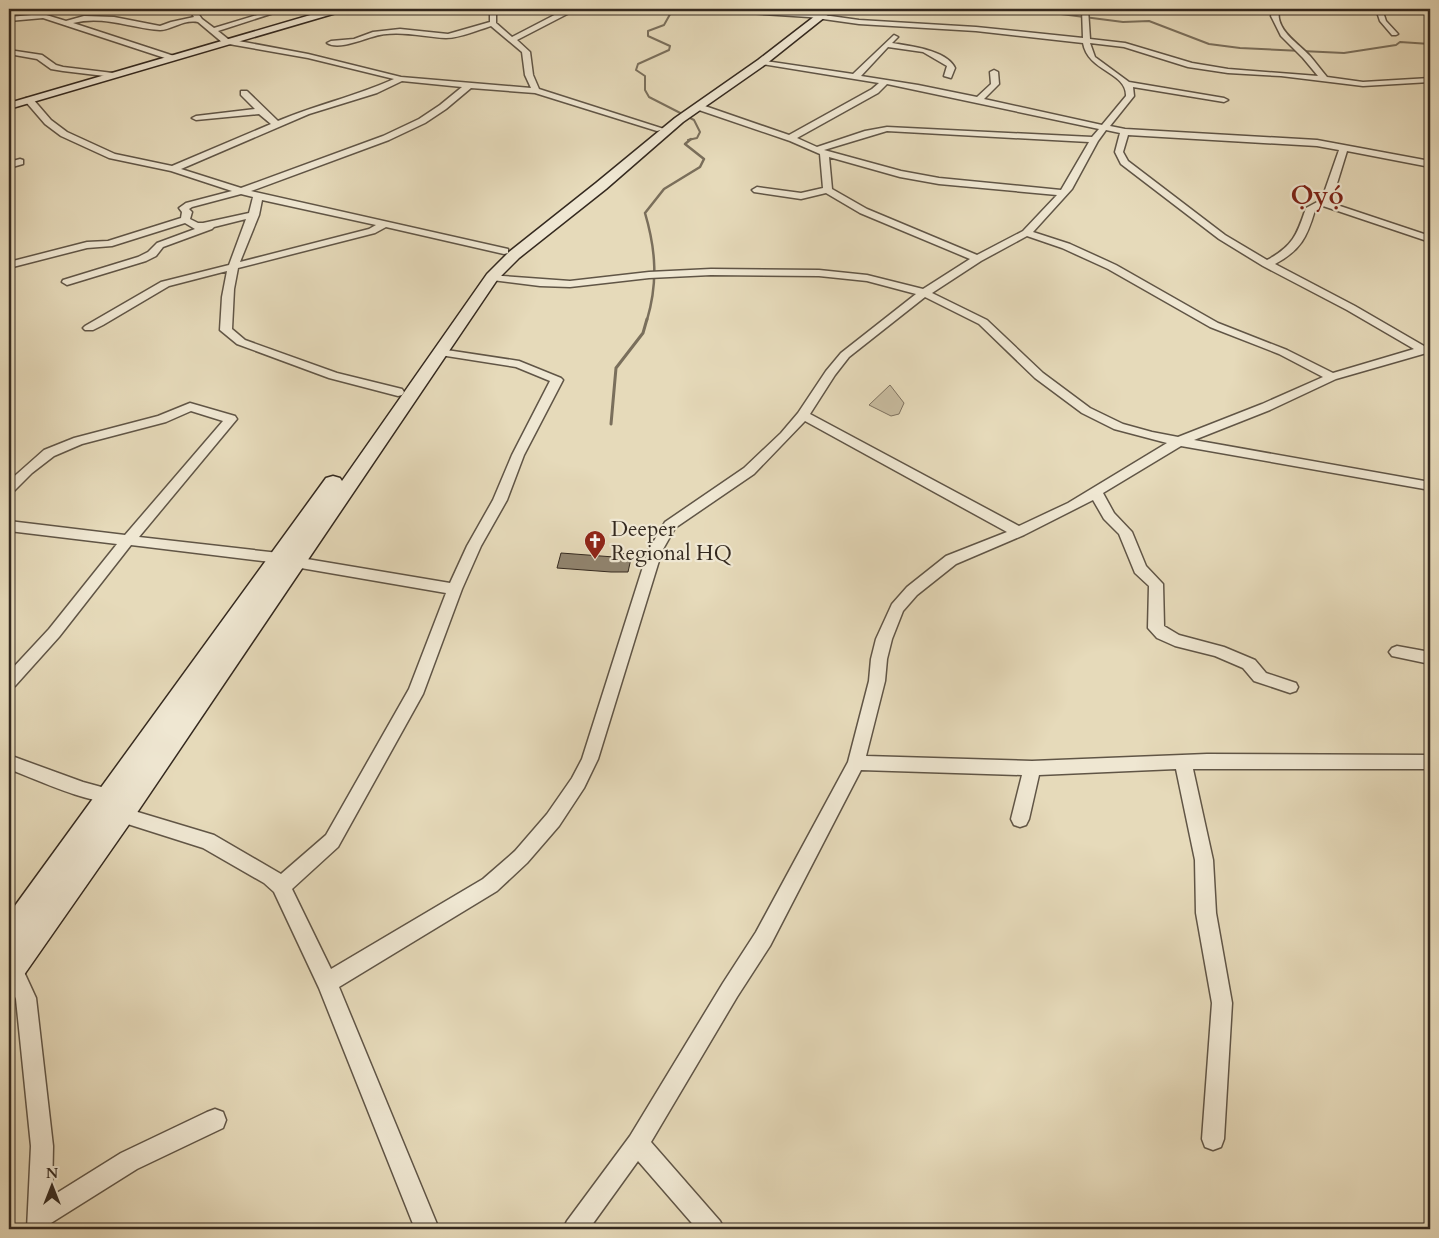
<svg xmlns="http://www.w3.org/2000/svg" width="1439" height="1238" font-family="Cardo,serif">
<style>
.green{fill:#c8bca0;stroke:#7e7260}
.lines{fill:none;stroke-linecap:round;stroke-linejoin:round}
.stream-far2{stroke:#7a6f5c;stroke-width:2}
.stream-far1{stroke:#7a6f5c;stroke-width:2.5}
.stream{stroke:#7a6f5c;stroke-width:3}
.building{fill:#918570;stroke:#34291f}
.minor-casing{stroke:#605546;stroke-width:3}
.secondary-casing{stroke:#34291f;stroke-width:3}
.minor{fill:#efe7d2;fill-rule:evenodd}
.secondary{fill:#efe7d2;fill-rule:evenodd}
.labels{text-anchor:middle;stroke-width:4.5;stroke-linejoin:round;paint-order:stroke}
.poi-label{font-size:21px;fill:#34291f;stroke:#efe7d2;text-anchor:start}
.far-town-label{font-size:26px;font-weight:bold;fill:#7a1f14;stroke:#efe7d2}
</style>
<rect width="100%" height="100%" fill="#e6daba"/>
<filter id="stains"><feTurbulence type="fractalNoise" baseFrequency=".004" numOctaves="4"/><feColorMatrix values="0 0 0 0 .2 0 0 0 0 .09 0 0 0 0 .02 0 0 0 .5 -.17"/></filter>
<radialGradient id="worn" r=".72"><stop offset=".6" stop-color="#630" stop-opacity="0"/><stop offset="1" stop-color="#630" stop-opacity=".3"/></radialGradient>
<path class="green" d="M890,385L904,403L899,414L891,416L869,405Z"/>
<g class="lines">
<path class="stream-far2" d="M673,9L664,25L648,31V36L670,46L669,50L638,64L636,70L645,76V90L649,97L694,120L700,132L697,138L688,140
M991,9L1030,10L1123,22L1149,21L1209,44L1240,48L1344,53L1396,45L1400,42L1430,44"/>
<path class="stream-far1" d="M647,320C658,283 656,250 645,213L664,189L700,167L704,159L685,144L691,139"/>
<path class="stream" d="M611,424L616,368L643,333L647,319"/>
</g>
<path class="building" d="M561,553L614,557L615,553L632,554L628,572H611L557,568Z"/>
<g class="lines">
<g class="minor-casing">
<path id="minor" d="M189,9H195L202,19L214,28L277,9H286L218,31L228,39L308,54L401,77L531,88L525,75L522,52L491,26C478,30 460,38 446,38C422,37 396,29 372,37C361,40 338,50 327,43L331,41L354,39L373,32L400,29L448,34L490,22V9H496V23L512,37L566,9H602L599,11H573L517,40L530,52L533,75L539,89L664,129L657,131L535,93L471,88L446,109L425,123L389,140L251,191L508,249V253L504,254L386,227L375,233L238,268L234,289L232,329L245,340L337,373L402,389L404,392L402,395L398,396L329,378L237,344L220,330L222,297L227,271L169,286L103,325L93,330H85L83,328L85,326L161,282L229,265L246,219L214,227L212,229L163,247L156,256L146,261L67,285L62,282L63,280L138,257L148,252L157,243L195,229L185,223L112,246L87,248L9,268V262L87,242L108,241L181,218L182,212L179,208L186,203L232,191L171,171L109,158L61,136L45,124L26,102V98H32L51,120L67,132L115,154L172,166L271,124L259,114L196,120L192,118L196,116L255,109L241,95V91H247L278,121C316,105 356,96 394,79L308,58L223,43L198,22C184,19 171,30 160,30C130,28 103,15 73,23L174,56V60H171L43,18L9,21V17L43,14L66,21L84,16L114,17L160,26L171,22L194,17ZM402,81L462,87L440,105L419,119L383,136L241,188L181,169L309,114L377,93ZM241,194L253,197L249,213L203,223H198L190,219L192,212L189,209L192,207ZM262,200L376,225L369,229L240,262L259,215Z
M424,9H432L425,13L422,11Z
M713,9L809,13L859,20L976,27L1083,38L1082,9H1088L1090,39L1125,43L1192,63L1228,69L1318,76L1303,58L1281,36L1271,16L1273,9H1279C1275,30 1297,42 1310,56C1316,63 1321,70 1327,77L1363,82L1430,78V82L1363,86L1281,76L1228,73L1188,67L1124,47L1090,43L1095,57L1129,82L1224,98L1228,100L1224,102L1133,87L1134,96L1110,126L1125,129L1317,140L1430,161V167L1347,151L1335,190L1328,202L1430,236V242L1323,206L1315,210C1307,237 1301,250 1275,264L1355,306L1424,346L1430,345V352L1336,379L1270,410L1194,440L1430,482V490L1181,446L1103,493L1114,513L1132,532L1146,566L1163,584L1164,626L1179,635L1224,647L1255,660L1266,673L1296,683L1298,687L1296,691L1290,693L1254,681L1243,668L1215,656L1175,646L1157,638L1148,628L1149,586L1135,573L1119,534L1104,519L1093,500L1024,535L956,564L917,595L903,611L892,639L887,659L885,681L866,756L1032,761L1207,754L1430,755V769H1193L1213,860L1216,913L1232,1003L1224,1139L1221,1147L1213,1150L1205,1147L1202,1139L1212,1003L1196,913L1195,860L1176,769L1039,775L1029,819L1026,825L1020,827L1014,825L1011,819L1022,775L861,770L770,946L737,997L651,1142L720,1221L724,1229H697L638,1161L589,1229H563L567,1221L630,1136L723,983L756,932L848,762L869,681L871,659L876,639L892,604L907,587L946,556L1007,532L805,421L754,474L675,528L662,551L598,759L584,788L559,826L527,863L497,891L339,987L439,1229H415L319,988L274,892L264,883L203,848L115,820L112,815L115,810L121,807L214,835L281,874L326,835L409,689L446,593L295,567L290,566L288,562L290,558L295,557L450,583L467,546L493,500L512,455L550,381L516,367L440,355L434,352L440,349L519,361L561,378L563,380L524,455L507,500L481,546L462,589L423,694L338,847L292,889L331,969L483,879L515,851L547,814L572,778L582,759L648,551L665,522L744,468L781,433L798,413L826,371L841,353L916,294L867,281L819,276L711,275L649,278L570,287L540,286L492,280L487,277L488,275L570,281L649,272L711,269L819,270L867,275L923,289L970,259L860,213L826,193L801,199L754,192L752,190L757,187L801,193L823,188L820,154L790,141L696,109V105H702L789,135L872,89L879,83L762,64H759V60L853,74L894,35L898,37L892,43C909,46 947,50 955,68L951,78L944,76L947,66L923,52L888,47L861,76L918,85L977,97L991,84L990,72L994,70L998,72L999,84L984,99L1102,125L1126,96C1127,72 1088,72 1083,43L976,31L859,24L809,17L716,11ZM887,84L1099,129L1092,137L887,127L865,131L817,147L797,138L878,93ZM1106,130L1120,133L1115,152L1121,164L1219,239L1263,266L1347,310L1414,349L1333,373L1287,350L1218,323L1116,265L1070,244L1033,232L1072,189L1098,141ZM887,131L1089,142L1061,190L939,178L901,171L824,150ZM1128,135L1317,146L1339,150L1325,190L1319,201L1306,208C1297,235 1293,246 1267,260L1225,235L1128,161L1123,152ZM829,157L900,177L939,184L1057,195L1023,231L977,255L867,209L832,189ZM1027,236L1062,248L1108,269L1210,327L1279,354L1323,377L1262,404L1178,437L1152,432L1123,424L1090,408L1043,373L987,320L932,293L981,261ZM925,297L979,324L1035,378L1082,413L1114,429L1167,443L1068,503L1019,526L810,414L835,375L849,357Z
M1376,9H1382L1386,21L1398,34L1396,35H1392L1380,21Z
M9,50L42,55L56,65L63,67L113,73L117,75L113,77L63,71L51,69L37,59L9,54Z
M20,159L23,160V164L9,168V162Z
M190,403L235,416L237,419L139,537L279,553L284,554L286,558L284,562L279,563L131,545L59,637L15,686L9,688V672L49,629L117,544L9,531V521L125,535L223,421L191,411L166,422L82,444L54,456L32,473L14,491L9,492V481L44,450L74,438L158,416Z
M1397,646L1430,652V664L1392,656L1389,652L1392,648Z
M9,755L83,782L116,791L119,796L116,801C98,808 30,777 9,769Z
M12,958L19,961L36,998L53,1146L52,1196L121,1153L207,1112L215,1109L223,1112L226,1120L223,1128L137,1169L51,1223V1229H27L31,1146L16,999L9,983V960Z"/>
</g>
<g class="secondary-casing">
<path id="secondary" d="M331,9H345L343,11L9,109V103Z
M824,9H835L766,64L683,122L606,189L519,258L497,280L130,823L19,982L9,986V914L326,478L333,476L340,478L342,481L487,274L509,252L596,183L675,118L758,60Z"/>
</g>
<use href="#minor" class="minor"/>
<use href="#secondary" class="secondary"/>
</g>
<defs>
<g id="church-pin" transform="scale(1.125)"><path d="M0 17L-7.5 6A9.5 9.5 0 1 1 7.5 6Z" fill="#8f2418" stroke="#efe7d2"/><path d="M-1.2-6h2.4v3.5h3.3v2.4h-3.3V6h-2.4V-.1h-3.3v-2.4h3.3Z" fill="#fff"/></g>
</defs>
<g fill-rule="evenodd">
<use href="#church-pin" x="595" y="541"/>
</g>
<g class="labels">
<g class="poi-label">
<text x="611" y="536">Deeper<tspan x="611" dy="24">Regional HQ</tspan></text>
</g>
<g class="far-town-label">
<text x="1317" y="204">Ọ̀yọ́</text>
</g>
</g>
<rect width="1439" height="1238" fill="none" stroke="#e6daba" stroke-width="30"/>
<rect x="10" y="10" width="1419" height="1218" fill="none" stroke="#34291f" stroke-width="2.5"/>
<rect x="15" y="15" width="1409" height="1208" fill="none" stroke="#34291f"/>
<g transform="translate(52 1186)" stroke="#efe7d2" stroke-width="4" paint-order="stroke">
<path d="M0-4L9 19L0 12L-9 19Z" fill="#34291f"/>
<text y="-8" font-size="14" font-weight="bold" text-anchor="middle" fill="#34291f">N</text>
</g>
<rect width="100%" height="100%" filter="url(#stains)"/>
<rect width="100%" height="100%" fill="url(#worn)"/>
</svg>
